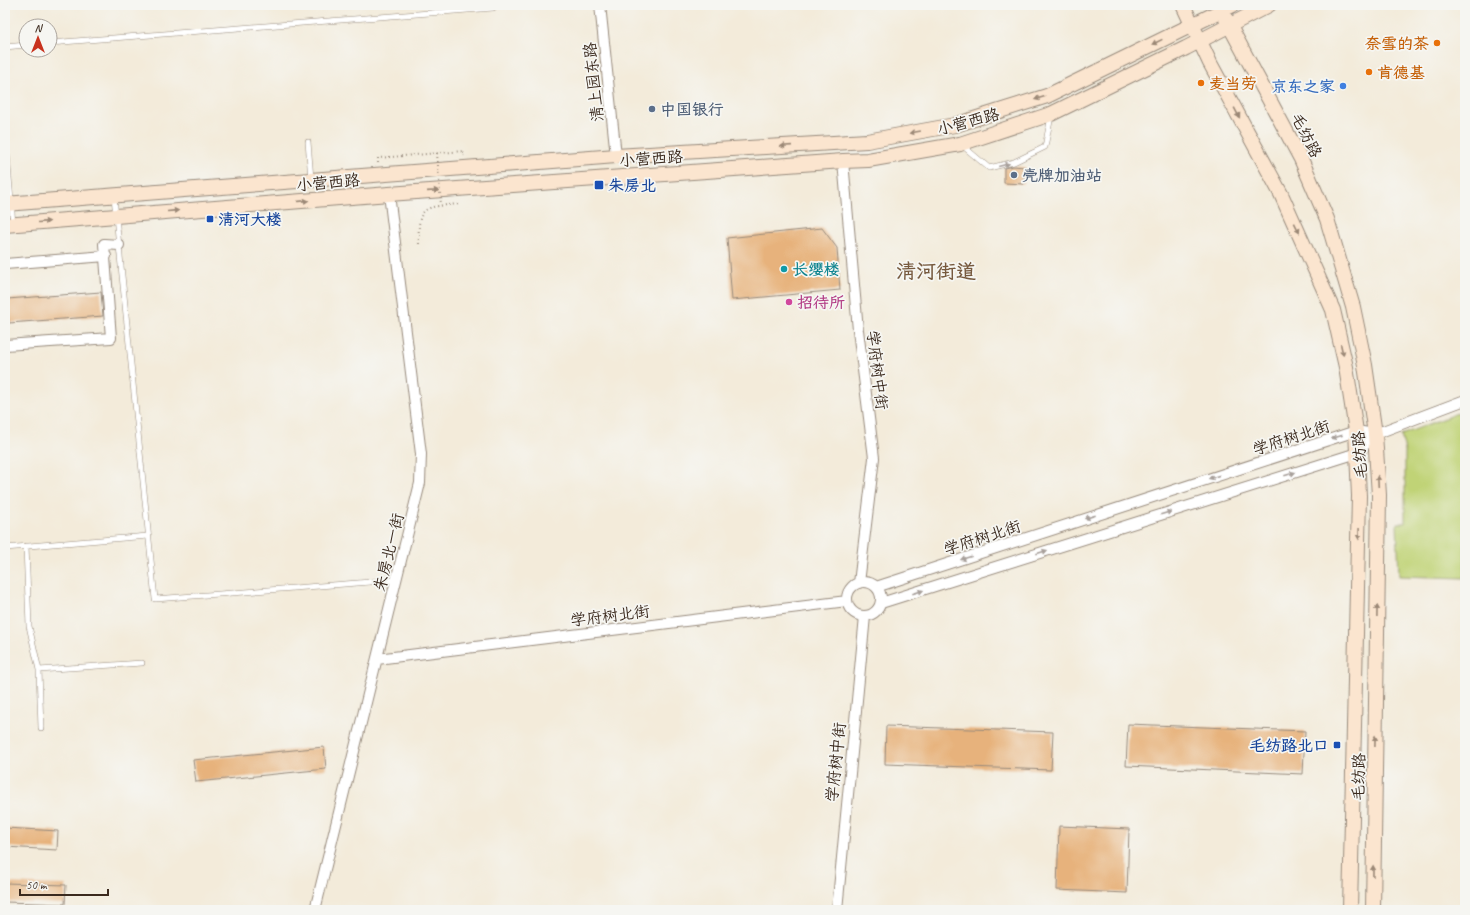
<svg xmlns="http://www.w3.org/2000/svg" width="1470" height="915" font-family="Caveat,'LXGW WenKai TC',sans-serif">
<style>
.green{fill:#c0d376;stroke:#7e7e4a}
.building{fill:#e7b27b}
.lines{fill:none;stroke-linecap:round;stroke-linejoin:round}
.service-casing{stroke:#978a7c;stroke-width:6}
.minor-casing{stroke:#978a7c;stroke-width:12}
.secondary-casing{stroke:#978a7c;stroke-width:16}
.path{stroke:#978a7c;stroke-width:2;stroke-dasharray:1 3;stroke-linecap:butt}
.service{stroke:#fff;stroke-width:5}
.minor{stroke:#fff;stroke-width:10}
.secondary{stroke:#fbe5cf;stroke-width:14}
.path-bridge{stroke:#978a7c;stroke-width:2;stroke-dasharray:1 3;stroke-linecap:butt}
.oneway{fill:#9b8876}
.oneway2{fill:#a79f9a}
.food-dot{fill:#e8710a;stroke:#f6f6f2;stroke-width:1.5}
.shop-dot{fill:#3f7fe0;stroke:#f6f6f2;stroke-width:1.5}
.service-dot{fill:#5c6f8a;stroke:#f6f6f2;stroke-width:1.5}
.transit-dot{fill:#1a4fb4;stroke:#f6f6f2;stroke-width:1.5}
.culture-dot{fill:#0f9aa8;stroke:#f6f6f2;stroke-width:1.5}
.hotel-dot{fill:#d1479c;stroke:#f6f6f2;stroke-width:1.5}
.labels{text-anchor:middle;stroke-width:3.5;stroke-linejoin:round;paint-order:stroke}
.food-label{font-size:16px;font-weight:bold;fill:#c56008;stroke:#f6f6f2;text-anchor:start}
.street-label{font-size:16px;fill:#3b2a1e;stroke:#f6f6f2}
.shop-label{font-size:16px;font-weight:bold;fill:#366cbe;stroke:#f6f6f2;text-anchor:end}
.service-label{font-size:16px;font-weight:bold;fill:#4e5e75;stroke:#f6f6f2;text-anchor:start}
.transit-label{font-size:16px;font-weight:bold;fill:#164399;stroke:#f6f6f2;text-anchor:start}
.culture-label{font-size:16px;font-weight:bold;fill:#0d838f;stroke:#f6f6f2;text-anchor:start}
.hotel-label{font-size:16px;font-weight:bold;fill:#b23c85;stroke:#f6f6f2;text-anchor:start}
.district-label{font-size:20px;font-weight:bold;fill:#775a3f;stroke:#f6f6f2}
</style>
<rect width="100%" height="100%" fill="#f6f6f2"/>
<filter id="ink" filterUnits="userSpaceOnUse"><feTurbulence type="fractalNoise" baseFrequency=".025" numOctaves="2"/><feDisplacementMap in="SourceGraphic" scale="8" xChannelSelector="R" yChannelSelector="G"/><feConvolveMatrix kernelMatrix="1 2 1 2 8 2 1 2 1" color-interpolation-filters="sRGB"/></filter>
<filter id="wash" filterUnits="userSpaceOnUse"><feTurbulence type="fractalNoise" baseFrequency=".012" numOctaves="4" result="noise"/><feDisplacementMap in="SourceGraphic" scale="16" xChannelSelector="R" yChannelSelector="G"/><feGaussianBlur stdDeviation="0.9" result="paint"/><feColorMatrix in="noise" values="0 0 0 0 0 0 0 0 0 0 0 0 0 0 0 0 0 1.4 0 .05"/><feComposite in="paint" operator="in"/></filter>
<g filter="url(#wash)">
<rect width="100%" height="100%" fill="#f3ebda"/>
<path class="green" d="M1465,410V578L1399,576L1397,523H1405V451L1401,435Z"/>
<g id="blocks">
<path class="building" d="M1013,166L1025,167L1024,184L1004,183V168Z
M822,228L837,248L840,290L732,300L727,238Z
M101,292L103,316L9,323L7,299Z
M1128,724L1305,731L1303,774L1126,766Z
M886,726L1053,732L1051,770L885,764Z
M324,747L326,769L196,782L193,760Z
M1059,826L1129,829L1127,893L1057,890Z
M5,828L58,831L57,850L5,847Z
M5,883L66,885L65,904L5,902Z"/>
</g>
</g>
<g filter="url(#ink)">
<use href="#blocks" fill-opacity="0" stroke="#978a7c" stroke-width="1"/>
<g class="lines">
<g class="service-casing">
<path id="service" d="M50,43L493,8
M5,47L26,45
M5,131L13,224
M308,142L311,179
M963,146L989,168L1014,162L1045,147L1051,116
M114,197L155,599L396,580
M26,546L29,626L39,670L41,728
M5,548L148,536
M39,670L142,663"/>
</g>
<g class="minor-casing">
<path id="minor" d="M600,5L616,156
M843,161L858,330L874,458L859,583
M5,264L106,256
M5,345L111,338L104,244L119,245
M847 599a17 17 0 1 1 34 0a17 17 0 1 1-34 0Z
M876,587L1356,431L1375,434
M881,603L1357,453L1375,434L1465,400
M377,659L847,601
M315,910L420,483L421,454L389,194
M837,910L865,616"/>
</g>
<g class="secondary-casing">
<path id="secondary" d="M1183,5L1210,63L1281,194L1333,310L1346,367L1356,431L1359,496L1350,910
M1226,19L1301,159L1327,219L1353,307L1365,365L1375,434L1379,495L1373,910
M5,204L616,156L867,141L955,125L1047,96L1233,5
M5,225L389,194L843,161L868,160L960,144L1051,114L1186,48L1269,5"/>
</g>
<path class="path" d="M378,163V158L464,151V156
M419,244C417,205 424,207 460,204"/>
<use href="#service" class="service"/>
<use href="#minor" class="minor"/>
<use href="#secondary" class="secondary"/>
<path class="path-bridge" d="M437,153L441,205"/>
</g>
<defs><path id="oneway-solid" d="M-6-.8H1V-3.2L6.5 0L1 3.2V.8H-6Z"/></defs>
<g class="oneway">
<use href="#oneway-solid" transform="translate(1157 42) rotate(154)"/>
<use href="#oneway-solid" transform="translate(1040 98) rotate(162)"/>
<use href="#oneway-solid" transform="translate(1237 113) rotate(62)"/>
<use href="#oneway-solid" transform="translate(915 132) rotate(170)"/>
<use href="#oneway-solid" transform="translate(786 146) rotate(176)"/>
<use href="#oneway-solid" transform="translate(433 191) rotate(-4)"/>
<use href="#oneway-solid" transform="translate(303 201) rotate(-5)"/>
<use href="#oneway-solid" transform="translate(173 211) rotate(-5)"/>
<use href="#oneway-solid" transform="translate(44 222) rotate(-5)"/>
<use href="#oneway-solid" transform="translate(1297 228) rotate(64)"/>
<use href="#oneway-solid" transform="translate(1342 350) rotate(77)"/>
<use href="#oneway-solid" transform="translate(1378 481) rotate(-93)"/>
<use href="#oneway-solid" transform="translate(1359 534) rotate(91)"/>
<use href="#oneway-solid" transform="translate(1377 611) rotate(-89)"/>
<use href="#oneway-solid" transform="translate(1375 741) rotate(-89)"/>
<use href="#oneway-solid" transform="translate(1373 871) rotate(-89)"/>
</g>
<g class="oneway2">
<use href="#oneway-solid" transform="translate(1004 165) rotate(-14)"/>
<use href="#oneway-solid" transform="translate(1337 437) rotate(162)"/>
<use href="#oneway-solid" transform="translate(1290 474) rotate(-18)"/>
<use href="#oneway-solid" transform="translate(1214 477) rotate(162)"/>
<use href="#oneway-solid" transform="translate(1166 513) rotate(-18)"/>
<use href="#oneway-solid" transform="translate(1090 517) rotate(162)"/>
<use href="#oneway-solid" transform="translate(1042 552) rotate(-18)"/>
<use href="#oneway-solid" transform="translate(966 558) rotate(162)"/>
<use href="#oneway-solid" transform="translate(918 592) rotate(-18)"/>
</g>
</g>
<g class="food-dot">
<circle cx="1437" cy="43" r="4"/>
<circle cx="1369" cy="72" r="4"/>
<circle cx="1201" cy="83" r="4"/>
</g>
<circle class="shop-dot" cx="1343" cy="86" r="4"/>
<g class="service-dot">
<circle cx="652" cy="109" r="4"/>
<circle cx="1014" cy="175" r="4"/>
</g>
<g class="transit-dot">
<rect x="594" y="180" width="10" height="10" rx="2"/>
<rect x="206" y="215" width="8" height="8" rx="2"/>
<rect x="1333" y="741" width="8" height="8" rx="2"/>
</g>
<circle class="culture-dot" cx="784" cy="269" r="4"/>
<circle class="hotel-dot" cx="789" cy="302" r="4"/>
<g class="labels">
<g class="food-label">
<text x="1429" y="49" text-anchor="end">奈雪的茶</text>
<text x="1377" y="78">肯德基</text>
<text x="1209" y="89">麦当劳</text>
</g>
<g class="street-label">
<text transform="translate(593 82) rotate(-96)" y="6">清上园东路</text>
<text transform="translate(968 121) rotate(-15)" y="6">小营西路</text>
<text transform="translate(1307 135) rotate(63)" y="6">毛纺路</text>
<text transform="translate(651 158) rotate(-4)" y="6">小营西路</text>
<text transform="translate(328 182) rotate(-5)" y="6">小营西路</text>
<text transform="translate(878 370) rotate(83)" y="6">学府树中街</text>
<text transform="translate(1291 437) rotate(-18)" y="6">学府树北街</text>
<text transform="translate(1359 455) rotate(-94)" y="6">毛纺路</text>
<text transform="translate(982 537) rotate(-18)" y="6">学府树北街</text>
<text transform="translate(388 552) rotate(-76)" y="6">朱房北一街</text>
<text transform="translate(610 615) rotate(-7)" y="6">学府树北街</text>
<text transform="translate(835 762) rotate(-84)" y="6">学府树中街</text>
<text transform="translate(1358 777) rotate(-89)" y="6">毛纺路</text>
</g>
<g class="shop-label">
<text x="1335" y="92">京东之家</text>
</g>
<g class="service-label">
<text x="660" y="115">中国银行</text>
<text x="1022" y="181">壳牌加油站</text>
</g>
<g class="transit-label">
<text x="608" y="191">朱房北</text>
<text x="218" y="225">清河大楼</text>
<text x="1329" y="751" text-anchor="end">毛纺路北口</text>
</g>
<g class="culture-label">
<text x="792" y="275">长缨楼</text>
</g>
<g class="hotel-label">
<text x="797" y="308">招待所</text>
</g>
<g class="district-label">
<text x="936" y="278">清河街道</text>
</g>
</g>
<rect width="1470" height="915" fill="none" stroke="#f6f6f2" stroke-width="20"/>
<g transform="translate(38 38)"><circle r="19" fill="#f6f6f2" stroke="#aba49d"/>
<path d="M0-3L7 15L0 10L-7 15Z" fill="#c8321e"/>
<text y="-6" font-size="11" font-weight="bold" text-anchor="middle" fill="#3b2a1e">N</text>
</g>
<path d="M20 889v6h88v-6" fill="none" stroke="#3b2a1e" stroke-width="2"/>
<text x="26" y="889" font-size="12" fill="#3b2a1e" stroke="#f6f6f2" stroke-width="3" paint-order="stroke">50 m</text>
</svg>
